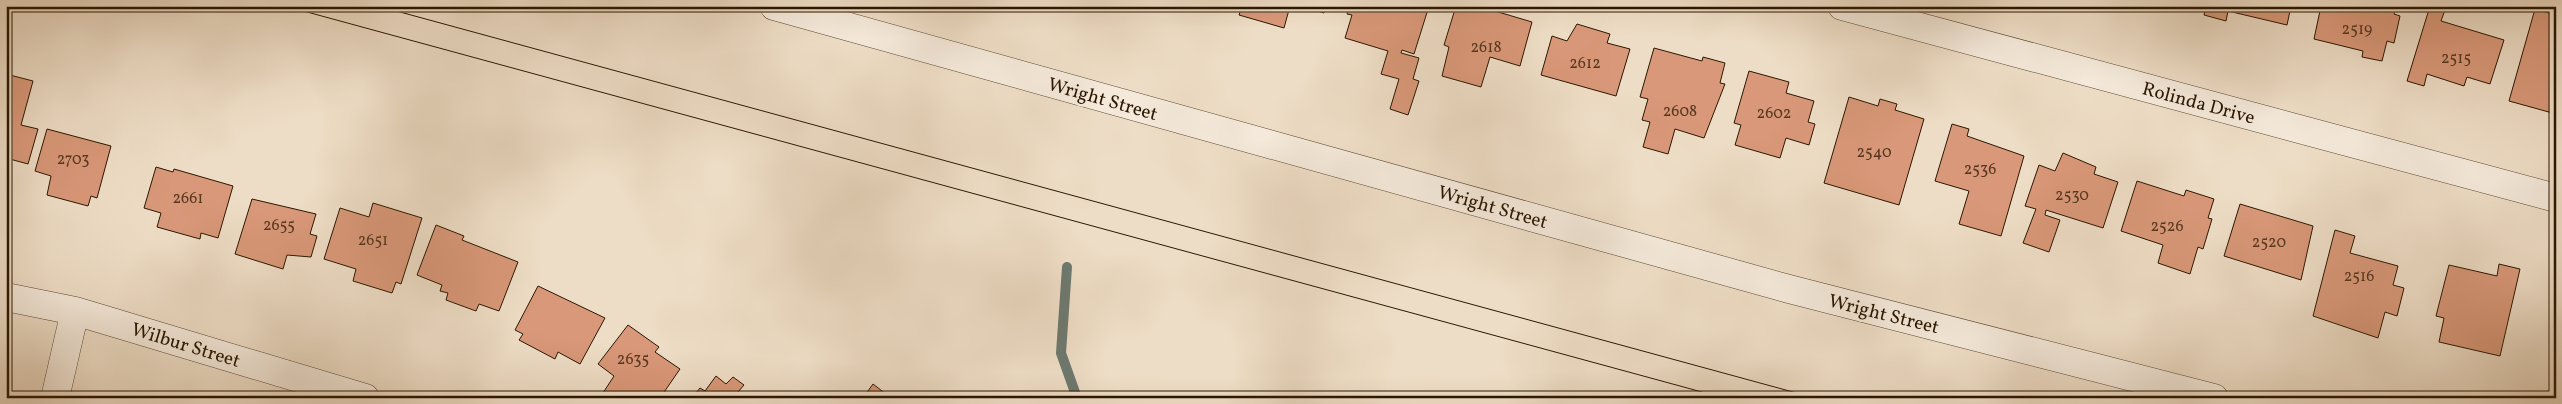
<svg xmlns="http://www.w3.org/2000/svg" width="2562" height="404" font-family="Vollkorn,serif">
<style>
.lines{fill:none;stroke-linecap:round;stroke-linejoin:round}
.stream{stroke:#6d7970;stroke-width:10}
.building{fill:#d99879;stroke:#2a1700}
.minor-casing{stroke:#5b4832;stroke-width:29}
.tertiary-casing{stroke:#5b4832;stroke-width:29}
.minor{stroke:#f4e9da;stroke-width:28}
.tertiary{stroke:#f4e9da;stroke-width:28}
.tram{stroke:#2a1700;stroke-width:1}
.labels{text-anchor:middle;stroke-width:5;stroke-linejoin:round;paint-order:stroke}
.number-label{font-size:16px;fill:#56371e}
.street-label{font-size:19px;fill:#2a1700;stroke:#f4e9da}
</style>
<rect width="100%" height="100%" fill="#eeddc6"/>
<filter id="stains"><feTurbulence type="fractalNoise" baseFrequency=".004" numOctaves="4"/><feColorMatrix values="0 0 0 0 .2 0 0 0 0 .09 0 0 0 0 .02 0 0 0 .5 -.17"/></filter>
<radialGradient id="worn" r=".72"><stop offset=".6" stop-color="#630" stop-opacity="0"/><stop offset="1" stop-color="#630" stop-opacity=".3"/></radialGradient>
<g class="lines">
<path class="stream" d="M1067,267L1061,353L1077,398"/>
</g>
<path class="building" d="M1242,6H1290L1284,28L1239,15Z
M1301,6H1326L1324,13Z
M1349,6H1429L1414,54L1402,50L1401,53L1419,58L1413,79L1419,81L1408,115L1390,109L1399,79L1381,74L1388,51L1345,38L1352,15L1347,14Z
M1456,6H1478L1532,22L1520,66L1490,57L1481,87L1442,76L1449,47L1444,45Z
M2206,6H2291L2287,25L2228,11L2226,21L2204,15Z
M2321,6H2396L2394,14L2400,16L2394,43L2387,41L2382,61L2362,57L2363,51L2314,39Z
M2430,6L2446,7L2441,21L2504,40L2490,84L2467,77L2464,86L2427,74L2424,86L2407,81Z
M2535,9L2556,15V114L2509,101Z
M1577,24L1610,34L1607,43L1630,49L1616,96L1541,75L1552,36L1567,41Z
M1654,48L1702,61L1703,57L1725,63L1720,83L1725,84L1704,138L1675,129L1668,154L1643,147L1650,122L1642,120L1648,99L1640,97Z
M1749,71L1789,82L1786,93L1814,101L1808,122L1815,124L1809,145L1786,138L1780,158L1735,145L1741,125L1734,123Z
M6,74L33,81L21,125L38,129L28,164L6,158Z
M1849,97L1878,106L1880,99L1897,104L1895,110L1924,119L1899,205L1824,183Z
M1952,124L1969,129L1967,136L2024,156L2001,236L1959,224L1969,191L1935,181Z
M47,129L111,146L97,198L91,196L88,206L47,195L51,176L35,171Z
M2063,153L2096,167L2094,174L2118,182L2103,228L2046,210L2045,215L2060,220L2049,252L2023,243L2036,209L2025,206L2039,165L2055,171Z
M156,167L173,172L174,169L233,186L218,238L201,233L200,239L157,227L161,213L144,208Z
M2137,181L2184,196L2186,190L2214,199L2208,218L2212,219L2203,249L2198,247L2190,274L2158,263L2163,245L2121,231Z
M252,199L316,214L310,234L317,236L311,257L287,255L283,269L235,254Z
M373,203L422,218L401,284L396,282L392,293L353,281L356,269L324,259L340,208L369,217Z
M2240,204L2313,226L2301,280L2224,256Z
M436,225L464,236L462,240L518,262L499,311L479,304L476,311L446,300L448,293L440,291L442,285L417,275Z
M2335,230L2355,236L2350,253L2398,266L2393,285L2404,288L2397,316L2385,312L2378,338L2313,316Z
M2499,264L2520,269L2500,356L2439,342L2444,318L2436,316L2449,265L2497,276Z
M538,286L605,318L580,364L558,352L555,359L519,340L523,334L515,330Z
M628,325L659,347L655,352L680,369L660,398L601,396L614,376L598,364Z
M716,376L726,384L733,377L744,385L738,392L746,398H692L700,388L705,391Z
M873,384L891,398H863Z"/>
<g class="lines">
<g class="minor-casing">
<path id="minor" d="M1842,6L2556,198
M6,297L75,311L365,398
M55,398L75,311"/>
</g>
<g class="tertiary-casing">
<path id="tertiary" d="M774,6L1789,289L2214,398"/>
</g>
<use href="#minor" class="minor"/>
<use href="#tertiary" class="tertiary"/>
<path class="tram" d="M285,6L1724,398
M378,6L1815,398"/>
</g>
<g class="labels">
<g class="number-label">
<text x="2357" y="34">2519</text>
<text x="1486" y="52">2618</text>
<text x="2456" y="63">2515</text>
<text x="1585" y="68">2612</text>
<text x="1680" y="116">2608</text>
<text x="1774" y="118">2602</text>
<text x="1874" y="157">2540</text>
<text x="73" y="164">2703</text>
<text x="1980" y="174">2536</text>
<text x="2072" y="200">2530</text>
<text x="188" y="203">2661</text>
<text x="279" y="230">2655</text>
<text x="2167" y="231">2526</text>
<text x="373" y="245">2651</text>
<text x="2269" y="247">2520</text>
<text x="2359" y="281">2516</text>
<text x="633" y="364">2635</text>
</g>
<g class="street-label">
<text transform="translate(1103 98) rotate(16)" y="7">Wright Street</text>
<text transform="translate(2199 102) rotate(15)" y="7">Rolinda Drive</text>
<text transform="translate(1493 206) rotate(16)" y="7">Wright Street</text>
<text transform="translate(1884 313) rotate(14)" y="7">Wright Street</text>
<text transform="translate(186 344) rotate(17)" y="7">Wilbur Street</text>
</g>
</g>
<rect width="2562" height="404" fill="none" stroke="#eeddc6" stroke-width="25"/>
<rect x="8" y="8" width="2547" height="389" fill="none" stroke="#2a1700" stroke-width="2.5"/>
<rect x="12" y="12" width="2537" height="379" fill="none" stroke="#2a1700"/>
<rect width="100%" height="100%" filter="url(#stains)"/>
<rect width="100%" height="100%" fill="url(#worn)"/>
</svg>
